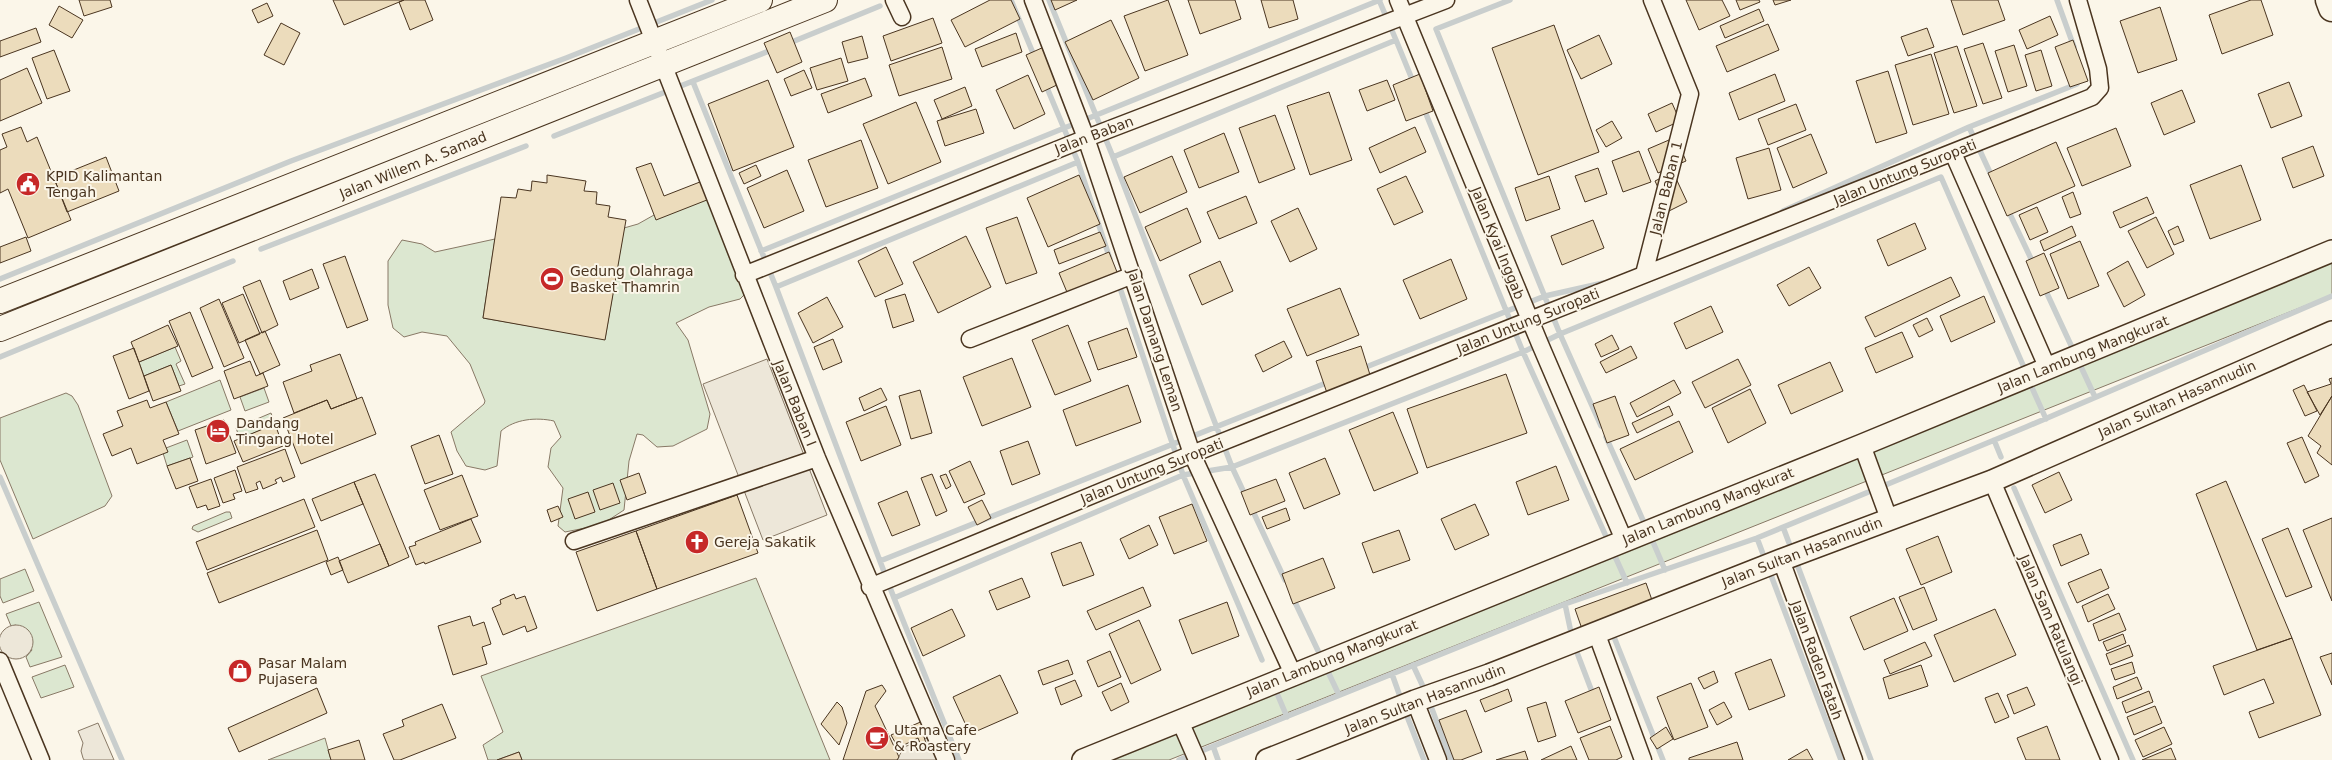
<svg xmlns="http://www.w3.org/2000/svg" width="2332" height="760" font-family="'DejaVu Sans',sans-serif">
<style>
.green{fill:#dce7d0;stroke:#887966}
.parking{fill:#ede7d9;stroke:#887966}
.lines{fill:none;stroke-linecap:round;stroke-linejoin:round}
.stream{stroke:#c9cecd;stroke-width:5.5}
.building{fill:#ecdcbc;stroke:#4a3520}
.minor-casing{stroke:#4a3520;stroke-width:19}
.tertiary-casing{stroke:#4a3520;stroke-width:24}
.secondary-casing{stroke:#4a3520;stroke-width:26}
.primary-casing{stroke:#4a3520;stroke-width:29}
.minor{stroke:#fbf6e9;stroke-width:16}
.tertiary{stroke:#fbf6e9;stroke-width:21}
.secondary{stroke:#fbf6e9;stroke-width:24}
.primary{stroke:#fbf6e9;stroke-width:26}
.labels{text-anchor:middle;stroke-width:4;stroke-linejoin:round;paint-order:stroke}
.street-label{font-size:14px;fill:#4a3520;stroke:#fbf6e9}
.poi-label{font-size:14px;fill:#4a3520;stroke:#fbf6e9;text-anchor:start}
</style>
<rect width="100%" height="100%" fill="#fbf6e9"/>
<path class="green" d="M712,198L745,294L740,299L709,307L676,323L688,340L710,414L707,429L673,446L657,447L643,435L637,434L629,461L624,510L601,525L565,532L558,526L563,488L548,467L551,448L561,437L554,421C536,417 515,419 501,431L497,466L485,470L466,466L457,451L451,432L484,404L485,401L470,364L447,336L422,332L404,337L393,328L388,305V261L402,240L422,244L435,252L495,239L483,318L605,339L624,228L638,224L654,215Z
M2332,259V295L1169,760H1094Z
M175,347L181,361L176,364L185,384L179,386L171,365L144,376L139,362Z
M220,380L231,410L178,431L166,402Z
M264,388L269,402L245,411L240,397Z
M66,393L72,396L78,405L112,496L105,506L33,539L0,460V418Z
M271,413L275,424L240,439L236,428Z
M187,440L193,457L167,466L163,453L166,448Z
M226,512H230L232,518L198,532L192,529L193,526Z
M25,569L34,591L3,603L0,596V579Z
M756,578L830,760H522L519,752L497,760H488L483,745L503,732L481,676Z
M39,602L62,657L30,667L26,657L32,650L16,625L11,626L6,614Z
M65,665L74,687L41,698L32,677Z
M325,738L331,760H268Z"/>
<path class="parking" d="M767,359L827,515L763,540L703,384Z
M-1 642a17 17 0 1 1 34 0a17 17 0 1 1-34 0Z
M98,723L114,760H84L83,758L81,751L83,743L78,731Z
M930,737L941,760H897L904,747Z"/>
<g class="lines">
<path class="stream" d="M1011,0L1035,58
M1049,0L1113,157
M1379,0L1396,40
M2057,0L2074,47
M787,44L880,6
M693,82L776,287
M1045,83L1078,162
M1424,109L1523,352L1560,334L1436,29L1510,0
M554,136L774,49
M1993,179L1969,127L2077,84
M2008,210L2034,265
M1783,211L1969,127
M261,249L526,146
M761,251L1380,0
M0,279L291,161L566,58L712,0
M1118,282L1183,475L1232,467L1113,157L1396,40L1414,84
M2044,287L2095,397
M0,357L233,261
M1361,369L1545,296L1603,283
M2029,381L2046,419
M1601,426L1560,334L1941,177L2026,372
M1606,437L1646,527
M1994,440L2001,457
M0,477L122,760
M2014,488L2133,760
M1246,497L1232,467L1523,352L1627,583
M1251,507L1285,580
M1783,527L1871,760
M1650,535L1665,570
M1757,538L1766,562
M880,561L1331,381
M1769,570L1841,760
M894,598L776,287L1078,162L1110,259
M1293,598L1339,695
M1565,604L1573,642L1594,697
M1612,632L1663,760
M1413,665L1426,693
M1392,674L1402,702
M1276,691L1287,717
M1429,701L1451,760
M1405,711L1424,760
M1213,746L1218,760
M959,760L894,598L1183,475L1262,660
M1179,760L1565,604L1757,538L2026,427L2332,296"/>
</g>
<path class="building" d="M79,0H110L112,7L84,16Z
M333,0H404L344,25Z
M404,0H425L433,20L410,30L399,2Z
M990,0H1011L1020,19L965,47L951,20Z
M1051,0H1077L1055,10Z
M1168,0L1188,55L1145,71L1124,16Z
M1188,0H1235L1241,19L1200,34Z
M1261,0H1293L1298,19L1269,28Z
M1686,0H1722L1730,16L1699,30Z
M1736,0H1759L1760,2L1740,10Z
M1773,0H1791L1775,5Z
M1951,0H1998L2005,20L1963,35Z
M2251,0H2261L2273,35L2222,54L2209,15Z
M267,3L273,16L258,23L252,10Z
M59,6L83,20L72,38L49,25Z
M2160,7L2177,60L2138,73L2120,21Z
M1759,9L1764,21L1725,38L1720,26Z
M2050,16L2058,35L2027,49L2019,30Z
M933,18L942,43L891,61L883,36Z
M1111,20L1139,78L1093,100L1065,42Z
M281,23L300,33L284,65L264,55Z
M1768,24L1779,50L1727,72L1716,46Z
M1554,25L1599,152L1538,175L1492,48Z
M36,28L41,42L0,57V41Z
M1927,28L1934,47L1908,56L1901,37Z
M790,32L802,62L777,73L764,43Z
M1016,33L1022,52L982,67L975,49Z
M1599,35L1612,64L1581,79L1567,50Z
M862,36L868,58L848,63L842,42Z
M2073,40L2088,81L2070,87L2055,47Z
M1983,43L2002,98L1983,104L1964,49Z
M2014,45L2027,86L2008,92L1995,51Z
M1957,46L1977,106L1954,113L1934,53Z
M942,47L952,79L899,96L889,65Z
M1044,47L1059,84L1042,92L1026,55Z
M54,50L70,91L47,99L32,58Z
M2041,50L2052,86L2036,91L2025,55Z
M1931,54L1949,114L1913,125L1895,65Z
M841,58L848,81L817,90L810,68Z
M27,68L42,103L0,121V80Z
M804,70L812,88L791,96L784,79Z
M1888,71L1907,133L1876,143L1856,81Z
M1420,74L1433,111L1406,121L1393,85Z
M1775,74L1785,101L1739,120L1729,93Z
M1028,75L1045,114L1014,129L996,90Z
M865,78L872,96L828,113L821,94Z
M768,80L794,147L733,171L708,104Z
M1387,80L1395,100L1367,111L1359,90Z
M2289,82L2302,116L2271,128L2258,94Z
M965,87L972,106L942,119L934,100Z
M2182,90L2195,122L2164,135L2151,103Z
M1329,92L1352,160L1310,175L1287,106Z
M916,102L941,162L888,184L863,124Z
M1672,103L1680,121L1656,132L1648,114Z
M1796,104L1806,130L1768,145L1758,119Z
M976,109L984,133L945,146L937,121Z
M1275,115L1295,169L1259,183L1239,128Z
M1612,121L1622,138L1606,147L1596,130Z
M21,127L27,142L37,137L71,220L28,238L8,189L0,193V150L7,147L2,134Z
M1415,127L1426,152L1380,173L1369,148Z
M2116,128L2131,166L2082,186L2067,148Z
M1224,133L1239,172L1199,188L1184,150Z
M1811,134L1827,173L1793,188L1777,148Z
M1676,137L1686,161L1658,173L1648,149Z
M861,140L878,188L826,207L808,160Z
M2056,142L2075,186L2007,216L1988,173Z
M2313,146L2324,176L2293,188L2282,158Z
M1769,148L1781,190L1748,199L1736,158Z
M1639,151L1651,182L1623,192L1612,161Z
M1172,156L1187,192L1140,213L1124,177Z
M106,157L119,191L67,212L54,178Z
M651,163L664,196L705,180L712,198L656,220L636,168Z
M756,165L761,176L744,184L739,173Z
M2241,165L2261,220L2210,239L2190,185Z
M1598,168L1607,194L1585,202L1575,176Z
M787,170L804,211L764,228L747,188Z
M1673,172L1687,202L1669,211L1655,181Z
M547,175L586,181L584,191L597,192L596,204L610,206L608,217L626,220L605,340L483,318L501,197L516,198L518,189L531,191L532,181L547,183Z
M1079,175L1100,224L1048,247L1027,198Z
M1406,176L1423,212L1394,225L1377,189Z
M1549,176L1560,209L1526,221L1515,188Z
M2073,192L2081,214L2070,218L2062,197Z
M1246,196L1257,223L1219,239L1207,212Z
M2147,197L2154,213L2120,228L2113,212Z
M2037,207L2048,232L2030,240L2019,215Z
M1187,208L1201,242L1160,261L1145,227Z
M1298,208L1317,249L1290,262L1271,221Z
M1017,217L1037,273L1006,284L986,228Z
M2156,217L2174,254L2147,268L2128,231Z
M1593,220L1604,248L1562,265L1551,236Z
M1915,223L1926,249L1888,266L1877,240Z
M2072,226L2076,236L2044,251L2040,241Z
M2178,226L2184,241L2174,245L2168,231Z
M1100,232L1106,246L1059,264L1054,250Z
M966,236L991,287L938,313L913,262Z
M26,237L31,251L0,263V247Z
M2080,241L2099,286L2068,299L2050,254Z
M886,247L903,284L875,297L858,261Z
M1109,252L1119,277L1069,297L1059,273Z
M2044,253L2059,288L2040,296L2026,261Z
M345,256L368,320L347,328L323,264Z
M1451,259L1467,299L1420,319L1403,280Z
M1220,261L1233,291L1202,305L1189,275Z
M2128,261L2145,295L2124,307L2107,273Z
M1809,267L1821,288L1789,306L1777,285Z
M312,269L319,288L290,300L283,281Z
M1951,277L1960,296L1875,337L1865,317Z
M260,280L278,325L262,333L243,287Z
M1340,288L1359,335L1307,356L1287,309Z
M243,294L260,334L239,343L222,303Z
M905,294L914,321L893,328L885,300Z
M1984,296L1995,322L1951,342L1940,316Z
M827,297L843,327L813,343L798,313Z
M219,299L244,358L224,367L200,308Z
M1711,306L1723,332L1686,349L1674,323Z
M190,312L213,368L192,377L169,321Z
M1927,318L1933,330L1919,337L1913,325Z
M168,325L178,346L139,362L131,342Z
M1068,325L1091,381L1055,395L1032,340Z
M1127,328L1137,357L1098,370L1088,342Z
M265,331L280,365L260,374L245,340Z
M1902,332L1913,357L1876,373L1865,348Z
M1612,335L1619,349L1601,357L1595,344Z
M833,339L842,362L823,370L814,347Z
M1284,341L1292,357L1263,372L1255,355Z
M1361,346L1371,378L1327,393L1316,361Z
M1631,346L1637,358L1606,373L1600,362Z
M134,348L149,391L129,399L113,356Z
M340,354L357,399L331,409L327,400L294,413L283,382L312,371L310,365Z
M1012,358L1031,407L982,426L963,377Z
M1738,359L1751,385L1705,408L1692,382Z
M250,361L256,376L263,373L268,386L234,399L224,371Z
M1830,362L1843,391L1791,414L1778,385Z
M171,365L181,391L153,401L144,376Z
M1506,374L1527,433L1427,468L1407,409Z
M2332,378V396L2320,415L2307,392L2331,384L2329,379Z
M1674,380L1681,393L1637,417L1630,403Z
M1128,385L1141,422L1076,446L1063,410Z
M2304,385L2317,411L2305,416L2293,390Z
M881,388L887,400L864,411L859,398Z
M1750,389L1766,423L1728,443L1712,408Z
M920,390L932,433L911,439L899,396Z
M1615,396L1629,435L1607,443L1593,404Z
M2332,396V465L2317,453L2321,446L2308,436Z
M362,397L376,434L301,464L283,418L327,400L331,409Z
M147,400L150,408L166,402L179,434L163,440L168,452L137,464L131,448L112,456L103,434L123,426L117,411Z
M886,406L901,445L861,461L846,422Z
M1669,406L1673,415L1637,433L1632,423Z
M1393,412L1418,473L1374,491L1349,430Z
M224,420L236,453L206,464L195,430Z
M1679,421L1693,452L1635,480L1620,449Z
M275,424L283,446L243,462L234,441Z
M439,435L453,474L425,484L411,446Z
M2302,437L2319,476L2305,483L2287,443Z
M1028,441L1040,474L1012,485L1000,451Z
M285,449L295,477L283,482L281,477L275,480L277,483L263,489L260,481L256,483L258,489L246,493L237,467Z
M190,458L198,481L176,489L167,466Z
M1325,458L1340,494L1304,509L1289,473Z
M970,461L985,494L964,503L949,471Z
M1556,466L1569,500L1528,515L1516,482Z
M235,470L242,491L233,494L235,499L223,503L214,478Z
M2059,472L2072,500L2045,513L2032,485Z
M639,473L646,493L627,500L620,480Z
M375,474L409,557L389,566L354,482Z
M932,474L947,511L936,516L921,478Z
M946,474L951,486L946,489L940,476Z
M462,475L478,516L440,530L424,490Z
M211,479L220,506L208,510L206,505L197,508L189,487Z
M1276,479L1285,501L1250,515L1241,492Z
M2226,481L2292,638L2257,650L2196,494Z
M354,482L363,504L321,521L312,499Z
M613,483L620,503L600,510L593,490Z
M907,491L920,525L892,536L878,503Z
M588,492L595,512L575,519L568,499Z
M737,495L758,553L657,589L636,531Z
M304,499L315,527L207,570L196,542Z
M982,500L991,518L977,525L968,507Z
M1192,504L1207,541L1174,554L1159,517Z
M1475,504L1489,535L1455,550L1441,519Z
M558,506L563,517L551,522L547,510Z
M1286,508L1290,520L1267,529L1262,517Z
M2332,518V601L2303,530Z
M471,519L481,542L425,564L424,562L416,565L409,547L416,545L415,542Z
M1149,525L1158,545L1129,559L1120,539Z
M2288,528L2312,587L2286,597L2262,539Z
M317,530L328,560L219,603L207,573Z
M1399,530L1410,560L1373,573L1362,543Z
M636,531L657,589L597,611L576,552Z
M2081,534L2089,554L2061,566L2053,545Z
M1938,536L1952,572L1921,585L1906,549Z
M1081,542L1094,575L1063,586L1051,553Z
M380,544L389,566L348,583L339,561Z
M338,557L343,570L331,575L326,562Z
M1323,558L1335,588L1293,604L1282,574Z
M2101,569L2109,588L2077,603L2068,583Z
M1022,578L1030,597L997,610L989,591Z
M1646,583L1653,603L1582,629L1575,609Z
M1143,587L1151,606L1096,630L1087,611Z
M1924,587L1937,620L1913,630L1899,597Z
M514,594L516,599L525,596L537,628L527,632L525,626L503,635L492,608L501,604L500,600Z
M2108,594L2115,609L2088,622L2082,606Z
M1894,598L1908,631L1864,650L1850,617Z
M1227,602L1239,636L1192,654L1179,620Z
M952,609L965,636L923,656L911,628Z
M1995,609L2016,655L1954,682L1934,635Z
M2119,613L2126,630L2099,641L2093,624Z
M470,616L473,626L484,622L491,644L482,647L487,664L453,675L438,626Z
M1139,620L1161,670L1131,684L1109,634Z
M2123,634L2126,643L2107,651L2103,642Z
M2292,638L2321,715L2259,738L2249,712L2274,703L2264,679L2224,695L2213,666Z
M1925,642L1932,656L1890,674L1884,660Z
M2129,645L2133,656L2110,665L2106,654Z
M1110,651L1121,677L1098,687L1087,661Z
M2332,653V685L2320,657Z
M1771,659L1785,696L1749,710L1735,673Z
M1068,660L1073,674L1043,685L1038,671Z
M2132,662L2135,673L2115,680L2111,669Z
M1921,665L1928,686L1889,699L1883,678Z
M1714,671L1718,682L1704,689L1698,678Z
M1000,675L1018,713L970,734L953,697Z
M2137,677L2142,689L2117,699L2113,687Z
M1075,680L1082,696L1061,705L1055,688Z
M1121,683L1129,702L1111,711L1102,692Z
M1691,683L1708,727L1674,740L1657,697Z
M882,685L886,691L875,706L899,757L897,760H843L866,691Z
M1599,687L1611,720L1578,733L1565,701Z
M2027,687L2035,705L2014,714L2007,695Z
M317,688L327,713L239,752L228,728Z
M1508,689L1512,701L1485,712L1480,700Z
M2149,691L2153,702L2126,713L2122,702Z
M1998,693L2009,717L1995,723L1985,698Z
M837,702L842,707L847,723L839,745L821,724Z
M1546,702L1556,736L1538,742L1527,708Z
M1724,702L1732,717L1717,725L1709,710Z
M442,704L456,738L400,760H394L383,734L404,726L402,720Z
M2155,706L2162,723L2134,735L2127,717Z
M1466,710L1482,752L1461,760H1454L1439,720Z
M925,720L929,731L923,734L927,746L922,748L918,738L902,746L900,742L896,744L891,735Z
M1610,726L1622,757L1616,760H1589L1580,738Z
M2047,726L2060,760H2026L2017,738Z
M1666,727L1673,739L1657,749L1650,738Z
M2164,727L2172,744L2143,757L2135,740Z
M359,740L365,760H331L328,750Z
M1737,742L1743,760H1689V758Z
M1571,746L1577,760H1541Z
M2171,748L2176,760H2142Z
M1807,749L1813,760H1788Z
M1525,751L1528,760H1496Z
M519,752L522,760H497Z"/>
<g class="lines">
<g class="minor-casing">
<path id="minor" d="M638,0L817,458L946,760
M894,0L902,17
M1033,0L1086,138L1192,454L1293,674
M1398,0L1540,344L1624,540
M1953,153L2048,369
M1651,271L1644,274L1690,94L1652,0
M744,275L1079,141L1446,0
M970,339L1133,275
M1862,445L1889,519
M1992,481L2110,760
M574,541L817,458
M1781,560L1854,760
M870,587L1192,454L2092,97L2100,88L2098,69L2078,0
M1596,632L1643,760
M0,661L41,760
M1415,701L1438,760
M1180,721L1197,760"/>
</g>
<g class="tertiary-casing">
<path id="tertiary" d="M1083,760L1862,445L2332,251
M1267,760L1415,701L1489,675L1781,560L1992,481L2332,332"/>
</g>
<g class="secondary-casing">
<path id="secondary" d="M0,301L760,0
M0,329L825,0"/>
</g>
<g class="primary-casing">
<path id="primary" d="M2329,0L2332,8"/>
</g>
<use href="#minor" class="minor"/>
<use href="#tertiary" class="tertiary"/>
<use href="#secondary" class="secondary"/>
<use href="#primary" class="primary"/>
</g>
<defs>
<g id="civic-disc" transform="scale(1.25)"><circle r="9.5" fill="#c62828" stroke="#fbf6e9"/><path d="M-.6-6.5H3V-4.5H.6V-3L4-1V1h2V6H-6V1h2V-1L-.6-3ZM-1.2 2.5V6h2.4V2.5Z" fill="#fff"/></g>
<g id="stadium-disc" transform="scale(1.25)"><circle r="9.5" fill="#c62828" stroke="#fbf6e9"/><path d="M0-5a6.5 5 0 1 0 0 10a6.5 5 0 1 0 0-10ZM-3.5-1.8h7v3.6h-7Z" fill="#fff"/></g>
<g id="hotel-disc" transform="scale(1.25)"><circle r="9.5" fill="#c62828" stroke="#fbf6e9"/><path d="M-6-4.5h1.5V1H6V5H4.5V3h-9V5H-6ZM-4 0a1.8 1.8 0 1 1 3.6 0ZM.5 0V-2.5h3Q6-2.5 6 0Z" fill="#fff"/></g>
<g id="church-disc" transform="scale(1.25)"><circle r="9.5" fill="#c62828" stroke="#fbf6e9"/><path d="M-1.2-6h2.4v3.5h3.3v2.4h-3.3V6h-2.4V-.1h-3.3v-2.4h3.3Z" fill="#fff"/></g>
<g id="shop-disc" transform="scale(1.25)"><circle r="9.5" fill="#c62828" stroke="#fbf6e9"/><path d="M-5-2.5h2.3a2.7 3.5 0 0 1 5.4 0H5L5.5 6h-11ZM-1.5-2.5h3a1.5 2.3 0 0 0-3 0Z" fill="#fff"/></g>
<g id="cafe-disc" transform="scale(1.25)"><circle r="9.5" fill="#c62828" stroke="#fbf6e9"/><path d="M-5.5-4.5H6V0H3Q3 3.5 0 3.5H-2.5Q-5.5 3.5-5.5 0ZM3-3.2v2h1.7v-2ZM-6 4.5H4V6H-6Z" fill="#fff"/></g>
</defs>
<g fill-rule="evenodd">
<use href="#civic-disc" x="28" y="184"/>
<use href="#stadium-disc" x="552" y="279"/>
<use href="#hotel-disc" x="218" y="431"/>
<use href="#church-disc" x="697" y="542"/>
<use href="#shop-disc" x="240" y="671"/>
<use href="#cafe-disc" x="877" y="738"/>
</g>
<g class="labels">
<g class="street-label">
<text transform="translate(1094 135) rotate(-21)" y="5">Jalan Baban</text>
<text transform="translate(413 165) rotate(-22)" y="5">Jalan Willem A. Samad</text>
<text transform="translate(1905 172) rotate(-22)" y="5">Jalan Untung Suropati</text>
<text transform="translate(1666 188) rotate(-76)" y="5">Jalan Baban 1</text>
<text transform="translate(1498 243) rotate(68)" y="5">Jalan Kyai Inggab</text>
<text transform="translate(1528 321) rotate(-22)" y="5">Jalan Untung Suropati</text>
<text transform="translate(1155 340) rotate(72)" y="5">Jalan Damang Leman</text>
<text transform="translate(2083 354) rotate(-22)" y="5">Jalan Lambung Mangkurat</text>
<text transform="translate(2177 399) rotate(-24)" y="5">Jalan Sultan Hasannudin</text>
<text transform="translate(795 403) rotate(68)" y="5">Jalan Baban I</text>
<text transform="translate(1152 471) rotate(-22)" y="5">Jalan Untung Suropati</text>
<text transform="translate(1708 506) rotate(-22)" y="5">Jalan Lambung Mangkurat</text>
<text transform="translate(1802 552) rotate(-21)" y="5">Jalan Sultan Hasannudin</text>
<text transform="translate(2051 620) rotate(67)" y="5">Jalan Sam Ratulangi</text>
<text transform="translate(1332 658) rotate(-22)" y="5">Jalan Lambung Mangkurat</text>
<text transform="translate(1817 660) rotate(70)" y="5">Jalan Raden Fatah</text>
<text transform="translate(1425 699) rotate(-21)" y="5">Jalan Sultan Hasannudin</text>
</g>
<g class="poi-label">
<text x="46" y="181">KPID Kalimantan<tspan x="46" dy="16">Tengah</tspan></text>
<text x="570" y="276">Gedung Olahraga<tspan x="570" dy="16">Basket Thamrin</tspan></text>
<text x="236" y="428">Dandang<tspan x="236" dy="16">Tingang Hotel</tspan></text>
<text x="714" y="547">Gereja Sakatik</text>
<text x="258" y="668">Pasar Malam<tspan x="258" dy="16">Pujasera</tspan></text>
<text x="894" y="735">Utama Cafe<tspan x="894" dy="16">&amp; Roastery</tspan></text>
</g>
</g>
</svg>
